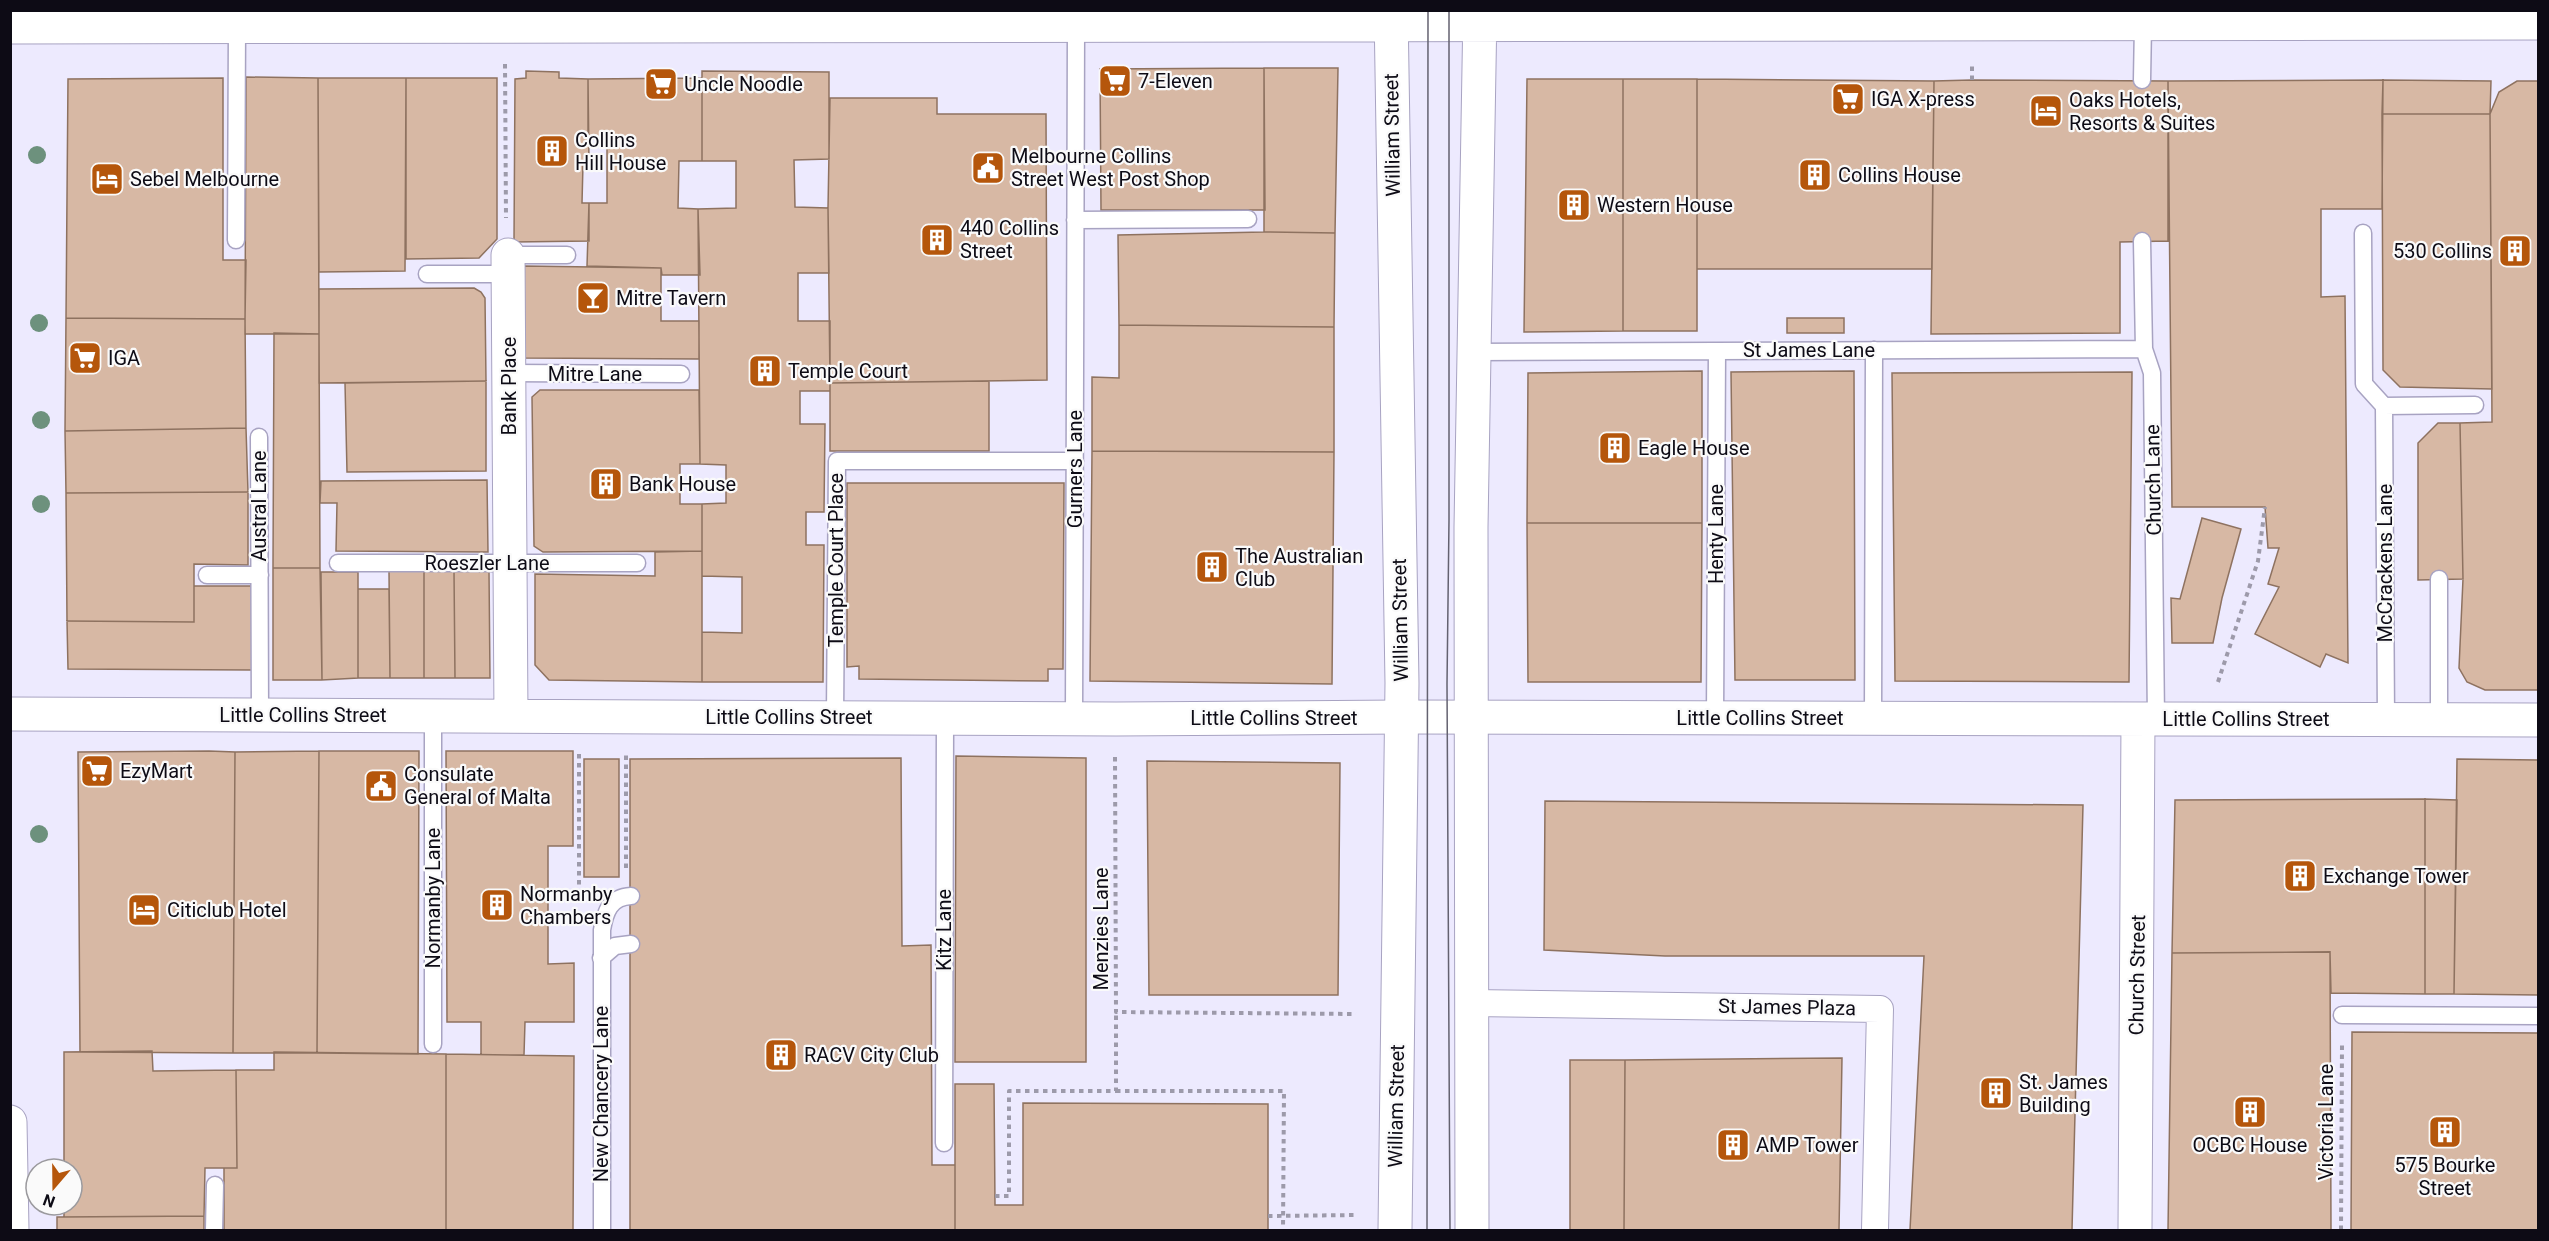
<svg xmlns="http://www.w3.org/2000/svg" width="2549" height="1241" font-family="Roboto,sans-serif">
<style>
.building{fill:#d7b8a4;stroke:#8e7260;stroke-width:1.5}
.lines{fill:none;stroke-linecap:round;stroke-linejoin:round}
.service-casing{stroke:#a8a3c2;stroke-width:19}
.pedestrian-casing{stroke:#a8a3c2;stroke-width:28}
.minor-casing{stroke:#a8a3c2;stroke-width:35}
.tertiary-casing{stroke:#a8a3c2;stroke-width:35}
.secondary-casing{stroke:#a8a3c2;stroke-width:35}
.path{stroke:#9d9aaa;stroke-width:4;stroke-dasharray:4.5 4.5;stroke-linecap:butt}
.service{stroke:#fff;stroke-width:16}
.pedestrian{stroke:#fff;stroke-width:26}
.minor{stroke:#fff;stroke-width:33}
.tertiary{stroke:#fff;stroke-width:33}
.secondary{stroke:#fff;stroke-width:33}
.tram{stroke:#646270;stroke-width:1.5}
.tree{fill:#6d917d}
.labels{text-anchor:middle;stroke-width:4.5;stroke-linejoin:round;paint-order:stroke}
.poi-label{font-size:20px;fill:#0d0b15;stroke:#fafafa;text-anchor:start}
.street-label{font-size:20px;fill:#0d0b15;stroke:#fafafa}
</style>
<rect width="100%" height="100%" fill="#edeafe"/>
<path class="building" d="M1264,68H1338L1335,233L1264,232Z
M1264,68L1265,210H1101L1100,69Z
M526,71L559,72V78L588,79L589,163L583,164L582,203H589V241L514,242L515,79L526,78Z
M702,71L829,72V159L794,160L795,207L828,208L829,273H798V321H830V391H800V424H825L824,512H806V545H824L823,682H702V632L742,633V577L702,576V504L726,503V465L700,464L698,209L736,208V161H702Z
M246,77L318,78L319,334H245Z
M223,78V260H246L245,319L66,318L68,79Z
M318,78H406L405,271L319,272Z
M406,78H497V239L479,258L406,259Z
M702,78V161H679L678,208L698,209L700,275H662L661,268L587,266L589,203H607V139H588V79Z
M1527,79H1623V331L1524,332Z
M1623,79H1697V331H1623Z
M1697,79L1934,81L1932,269H1697Z
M1972,80L2168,81V241L2120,242V333L1931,334L1934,81Z
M2383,80L2382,209H2321V297L2345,296L2348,663L2326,654L2320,667L2255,634L2279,587L2268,584L2279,548H2268L2265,507H2172L2168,81Z
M2383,80L2491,81L2490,114H2382Z
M2517,81H2538V690H2485L2467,682L2459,668L2463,579L2460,423L2492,422L2490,114L2499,92Z
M830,98H937V114H1046L1047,380L830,383L828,208Z
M2382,114H2490L2492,389L2400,387L2383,370Z
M1264,232L1335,233L1334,327L1119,325L1118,235Z
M524,266L661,268V321H699V359L525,358Z
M474,288L481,292L485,298L486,381L319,383V289Z
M66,318L245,319L246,428L65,431Z
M1787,318H1844V333H1787Z
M1119,325L1334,327V452L1092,451V377L1119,378Z
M274,333L319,334L320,568H273Z
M1702,371V523H1527L1528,373Z
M1854,371L1855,680H1735L1731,372Z
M2132,372L2129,682L1895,681L1892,373Z
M486,381V471L347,472L345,383Z
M989,381V451H830V383Z
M540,390H699L700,464H680V504H702V551L543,552L534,546L532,397Z
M2438,423H2460L2463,579L2418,580V443Z
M246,428L248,492L66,493L65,431Z
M1092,451L1334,452L1332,684L1090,681Z
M487,480L488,552L336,551L337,503H320L321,481Z
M847,483H1064L1063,669H1048V681L859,679V666L847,667Z
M248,492V565L194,564V622L67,621L66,493Z
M2202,518L2241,529L2222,598L2213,643H2172L2171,598L2180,599Z
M1527,523H1702L1701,682H1528Z
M702,551V682L549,680L535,665V574L655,576V552Z
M273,568H320L322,680H273Z
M389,571H424V678H390Z
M424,571H454L455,678H424Z
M454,571H489L490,678H455Z
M321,572H358V678L322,680Z
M194,586H252V670L68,669L67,621L194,622Z
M358,589H389L390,678H358Z
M209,751L235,752L233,1053L80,1052L78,752Z
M319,751H419L418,1054L317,1053Z
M319,751L317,1053H233L235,752Z
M446,751H573V846H548V964L574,963V1022H525L524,1055H481V1022H447Z
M956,756L1086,758V1062H955Z
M901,758L902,946L931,945L932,1165H955V1230H630V759Z
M584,759H619V877H584Z
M2457,759L2538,760V995L2454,994Z
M1147,761L1340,763L1338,995H1149Z
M2425,799V994L2331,993L2330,952L2172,953L2175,800Z
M2425,799L2457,800L2454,994H2425Z
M1545,801L2083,805L2072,1230H1910L1924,956H1665L1544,950Z
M2330,952L2331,1230H2168L2172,953Z
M2352,1032L2538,1033V1230H2351Z
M152,1051L153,1071L236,1070L237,1168H205L204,1216L64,1217V1205H72V1169H64V1052Z
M274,1052L446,1054V1230H224V1168H237L236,1070H274Z
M446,1054L574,1056L573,1230H446Z
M1842,1058L1839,1230H1624L1625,1060Z
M1570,1060H1625L1624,1230H1570Z
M955,1084H994L995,1205H1023V1103L1268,1104V1230H955Z
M204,1216V1230H57V1217Z"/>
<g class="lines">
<g class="service-casing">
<path id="service" d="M2142,80L2143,24
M1075,220L1248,219
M2363,233L2364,384L2384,406L2475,405
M236,240L237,27
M2142,241L2144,349L2152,373L2156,719
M508,255H567
M427,274H508
M1474,352L2144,349
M509,373L681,374
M2384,406L2386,720
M259,437L260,715
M338,563H637
M207,575H260
M433,715V1044
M835,717L837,461H1075
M1074,718L1076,25
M1715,718L1717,351
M1873,719L1874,350
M2439,720V579
M601,958L615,946L631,944
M2342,1015L2538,1016
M944,1143L945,718
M214,1230L215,1185
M602,1230V930C605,912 610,897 631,896"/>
</g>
<g class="pedestrian-casing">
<path id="pedestrian" d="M1472,1003L1880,1009L1875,1230"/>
</g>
<g class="minor-casing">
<path id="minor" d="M508,255L511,716
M10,714L1116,719L1401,717L2538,720
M2135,1230L2138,719"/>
</g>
<g class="tertiary-casing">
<path id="tertiary" d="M1391,10L1402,683L1395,1230
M10,27L2538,23
M1472,1230L1471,527L1480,10"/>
</g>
<g class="secondary-casing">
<path id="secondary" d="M10,1122L12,1230"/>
</g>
<path class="path" d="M505,64L506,218
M1972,80V62
M2218,682L2258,561L2265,507
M579,754V897
M1115,757L1116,1012L1356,1014
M626,868V755
M1116,1091H1284L1283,1230
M995,1196H1009V1091H1116V1012
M1268,1216L1356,1215
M2341,1230L2342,1045"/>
<use href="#service" class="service"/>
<use href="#pedestrian" class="pedestrian"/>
<use href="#minor" class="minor"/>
<use href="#tertiary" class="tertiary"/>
<use href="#secondary" class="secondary"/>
<path class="tram" d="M1449,10V520L1447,684L1450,1230
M1427,1230L1428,10"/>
</g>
<g class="tree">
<circle cx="37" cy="155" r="9"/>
<circle cx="39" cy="323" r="9"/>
<circle cx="41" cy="420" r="9"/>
<circle cx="41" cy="504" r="9"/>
<circle cx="39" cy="834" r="9"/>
</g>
<defs>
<g id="supermarket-square" transform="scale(1.725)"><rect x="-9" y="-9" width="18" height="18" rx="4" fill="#b5560b" stroke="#fafafa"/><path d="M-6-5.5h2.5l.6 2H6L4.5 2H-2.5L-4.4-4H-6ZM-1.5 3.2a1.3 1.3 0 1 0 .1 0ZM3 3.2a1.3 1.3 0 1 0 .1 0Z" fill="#fff"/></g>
<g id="hotel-square" transform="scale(1.725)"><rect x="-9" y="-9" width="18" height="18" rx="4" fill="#b5560b" stroke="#fafafa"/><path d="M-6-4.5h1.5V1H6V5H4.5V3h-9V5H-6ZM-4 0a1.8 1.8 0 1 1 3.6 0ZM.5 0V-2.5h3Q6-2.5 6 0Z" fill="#fff"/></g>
<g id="building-square" transform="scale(1.725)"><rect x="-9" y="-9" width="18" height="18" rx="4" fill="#b5560b" stroke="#fafafa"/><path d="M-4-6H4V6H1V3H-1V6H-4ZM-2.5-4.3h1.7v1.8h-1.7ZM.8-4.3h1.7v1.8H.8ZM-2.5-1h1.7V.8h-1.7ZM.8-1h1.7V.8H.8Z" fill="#fff"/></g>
<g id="civic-square" transform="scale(1.725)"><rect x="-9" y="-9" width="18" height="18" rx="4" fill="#b5560b" stroke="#fafafa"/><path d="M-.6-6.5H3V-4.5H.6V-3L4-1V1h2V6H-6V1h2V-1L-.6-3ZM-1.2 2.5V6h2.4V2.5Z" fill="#fff"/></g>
<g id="bar-square" transform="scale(1.725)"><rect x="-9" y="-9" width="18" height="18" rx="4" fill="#b5560b" stroke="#fafafa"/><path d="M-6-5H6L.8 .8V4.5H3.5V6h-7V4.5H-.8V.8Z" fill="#fff"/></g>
</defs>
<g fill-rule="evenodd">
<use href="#supermarket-square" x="1115" y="81"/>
<use href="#supermarket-square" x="661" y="84"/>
<use href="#supermarket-square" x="1848" y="99"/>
<use href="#hotel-square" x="2046" y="111"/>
<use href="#building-square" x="552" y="151"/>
<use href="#civic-square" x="988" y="168"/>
<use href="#building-square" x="1815" y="175"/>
<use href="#hotel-square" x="107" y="179"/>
<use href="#building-square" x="1574" y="205"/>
<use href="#building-square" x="937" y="240"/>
<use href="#building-square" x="2515" y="251"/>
<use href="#bar-square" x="593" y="298"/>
<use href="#supermarket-square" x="85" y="358"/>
<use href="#building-square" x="765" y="371"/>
<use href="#building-square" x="1615" y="448"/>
<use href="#building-square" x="606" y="484"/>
<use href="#building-square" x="1212" y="567"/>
<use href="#supermarket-square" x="97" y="771"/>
<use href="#civic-square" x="381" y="786"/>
<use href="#building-square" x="2300" y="876"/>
<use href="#building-square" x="497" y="905"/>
<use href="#hotel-square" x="144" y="910"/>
<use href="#building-square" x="781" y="1055"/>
<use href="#building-square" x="1996" y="1093"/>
<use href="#building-square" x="2250" y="1112"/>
<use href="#building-square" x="2445" y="1132"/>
<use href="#building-square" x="1733" y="1145"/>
</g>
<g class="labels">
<g class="poi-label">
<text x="1138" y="88">7-Eleven</text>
<text x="684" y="91">Uncle Noodle</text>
<text x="1871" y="106">IGA X-press</text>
<text x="2069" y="107">Oaks Hotels,<tspan x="2069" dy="23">Resorts &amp; Suites</tspan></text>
<text x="575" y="147">Collins<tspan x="575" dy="23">Hill House</tspan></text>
<text x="1011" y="163">Melbourne Collins<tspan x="1011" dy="23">Street West Post Shop</tspan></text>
<text x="1838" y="182">Collins House</text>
<text x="130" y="186">Sebel Melbourne</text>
<text x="1597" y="212">Western House</text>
<text x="960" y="235">440 Collins<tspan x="960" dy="23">Street</tspan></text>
<text x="2492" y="258" text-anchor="end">530 Collins</text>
<text x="616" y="305">Mitre Tavern</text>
<text x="108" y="365">IGA</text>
<text x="788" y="378">Temple Court</text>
<text x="1638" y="455">Eagle House</text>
<text x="629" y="491">Bank House</text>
<text x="1235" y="563">The Australian<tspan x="1235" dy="23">Club</tspan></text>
<text x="120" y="778">EzyMart</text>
<text x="404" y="781">Consulate<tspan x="404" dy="23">General of Malta</tspan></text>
<text x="2323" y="883">Exchange Tower</text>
<text x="520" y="901">Normanby<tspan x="520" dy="23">Chambers</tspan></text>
<text x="167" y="917">Citiclub Hotel</text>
<text x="804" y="1062">RACV City Club</text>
<text x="2019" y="1089">St. James<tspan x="2019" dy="23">Building</tspan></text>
<text x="1756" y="1152">AMP Tower</text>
<text x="2250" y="1152" text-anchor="middle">OCBC House</text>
<text x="2445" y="1172" text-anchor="middle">575 Bourke<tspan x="2445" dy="23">Street</tspan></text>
</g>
<g class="street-label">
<text transform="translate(1392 135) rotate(-91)" y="7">William Street</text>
<text x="1809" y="357">St James Lane</text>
<text x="595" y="381">Mitre Lane</text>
<text transform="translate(509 386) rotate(-90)" y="7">Bank Place</text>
<text transform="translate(1075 469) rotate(-90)" y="7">Gurners Lane</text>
<text transform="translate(2153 480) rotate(-91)" y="7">Church Lane</text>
<text transform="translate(259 506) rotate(-90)" y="7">Austral Lane</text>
<text transform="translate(1716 534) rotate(-90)" y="7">Henty Lane</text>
<text transform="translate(836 560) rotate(-90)" y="7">Temple Court Place</text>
<text x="487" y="570">Roeszler Lane</text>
<text transform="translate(2385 563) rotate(-90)" y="7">McCrackens Lane</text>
<text transform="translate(1400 620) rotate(-91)" y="7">William Street</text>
<text x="303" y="722">Little Collins Street</text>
<text x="789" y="724">Little Collins Street</text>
<text x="1274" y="725">Little Collins Street</text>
<text x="1760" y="725">Little Collins Street</text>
<text x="2246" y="726">Little Collins Street</text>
<text transform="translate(433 898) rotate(-90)" y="7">Normanby Lane</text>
<text transform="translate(1101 929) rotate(-90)" y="7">Menzies Lane</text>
<text transform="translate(944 930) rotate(-90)" y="7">Kitz Lane</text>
<text transform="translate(2137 975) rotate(-89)" y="7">Church Street</text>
<text transform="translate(1787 1007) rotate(1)" y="7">St James Plaza</text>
<text transform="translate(601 1094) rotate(-90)" y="7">New Chancery Lane</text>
<text transform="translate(1396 1106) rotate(-89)" y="7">William Street</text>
<text transform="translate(2326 1122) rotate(-90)" y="7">Victoria Lane</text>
</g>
</g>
<rect width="2549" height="1241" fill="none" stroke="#0d0b15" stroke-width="24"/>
<g transform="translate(54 1187) rotate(200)"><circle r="28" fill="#fafafa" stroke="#9b9a9e" stroke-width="1.5"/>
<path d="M0-4.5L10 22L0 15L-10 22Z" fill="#b5560b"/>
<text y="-9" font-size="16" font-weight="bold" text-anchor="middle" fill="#0d0b15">N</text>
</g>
</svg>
